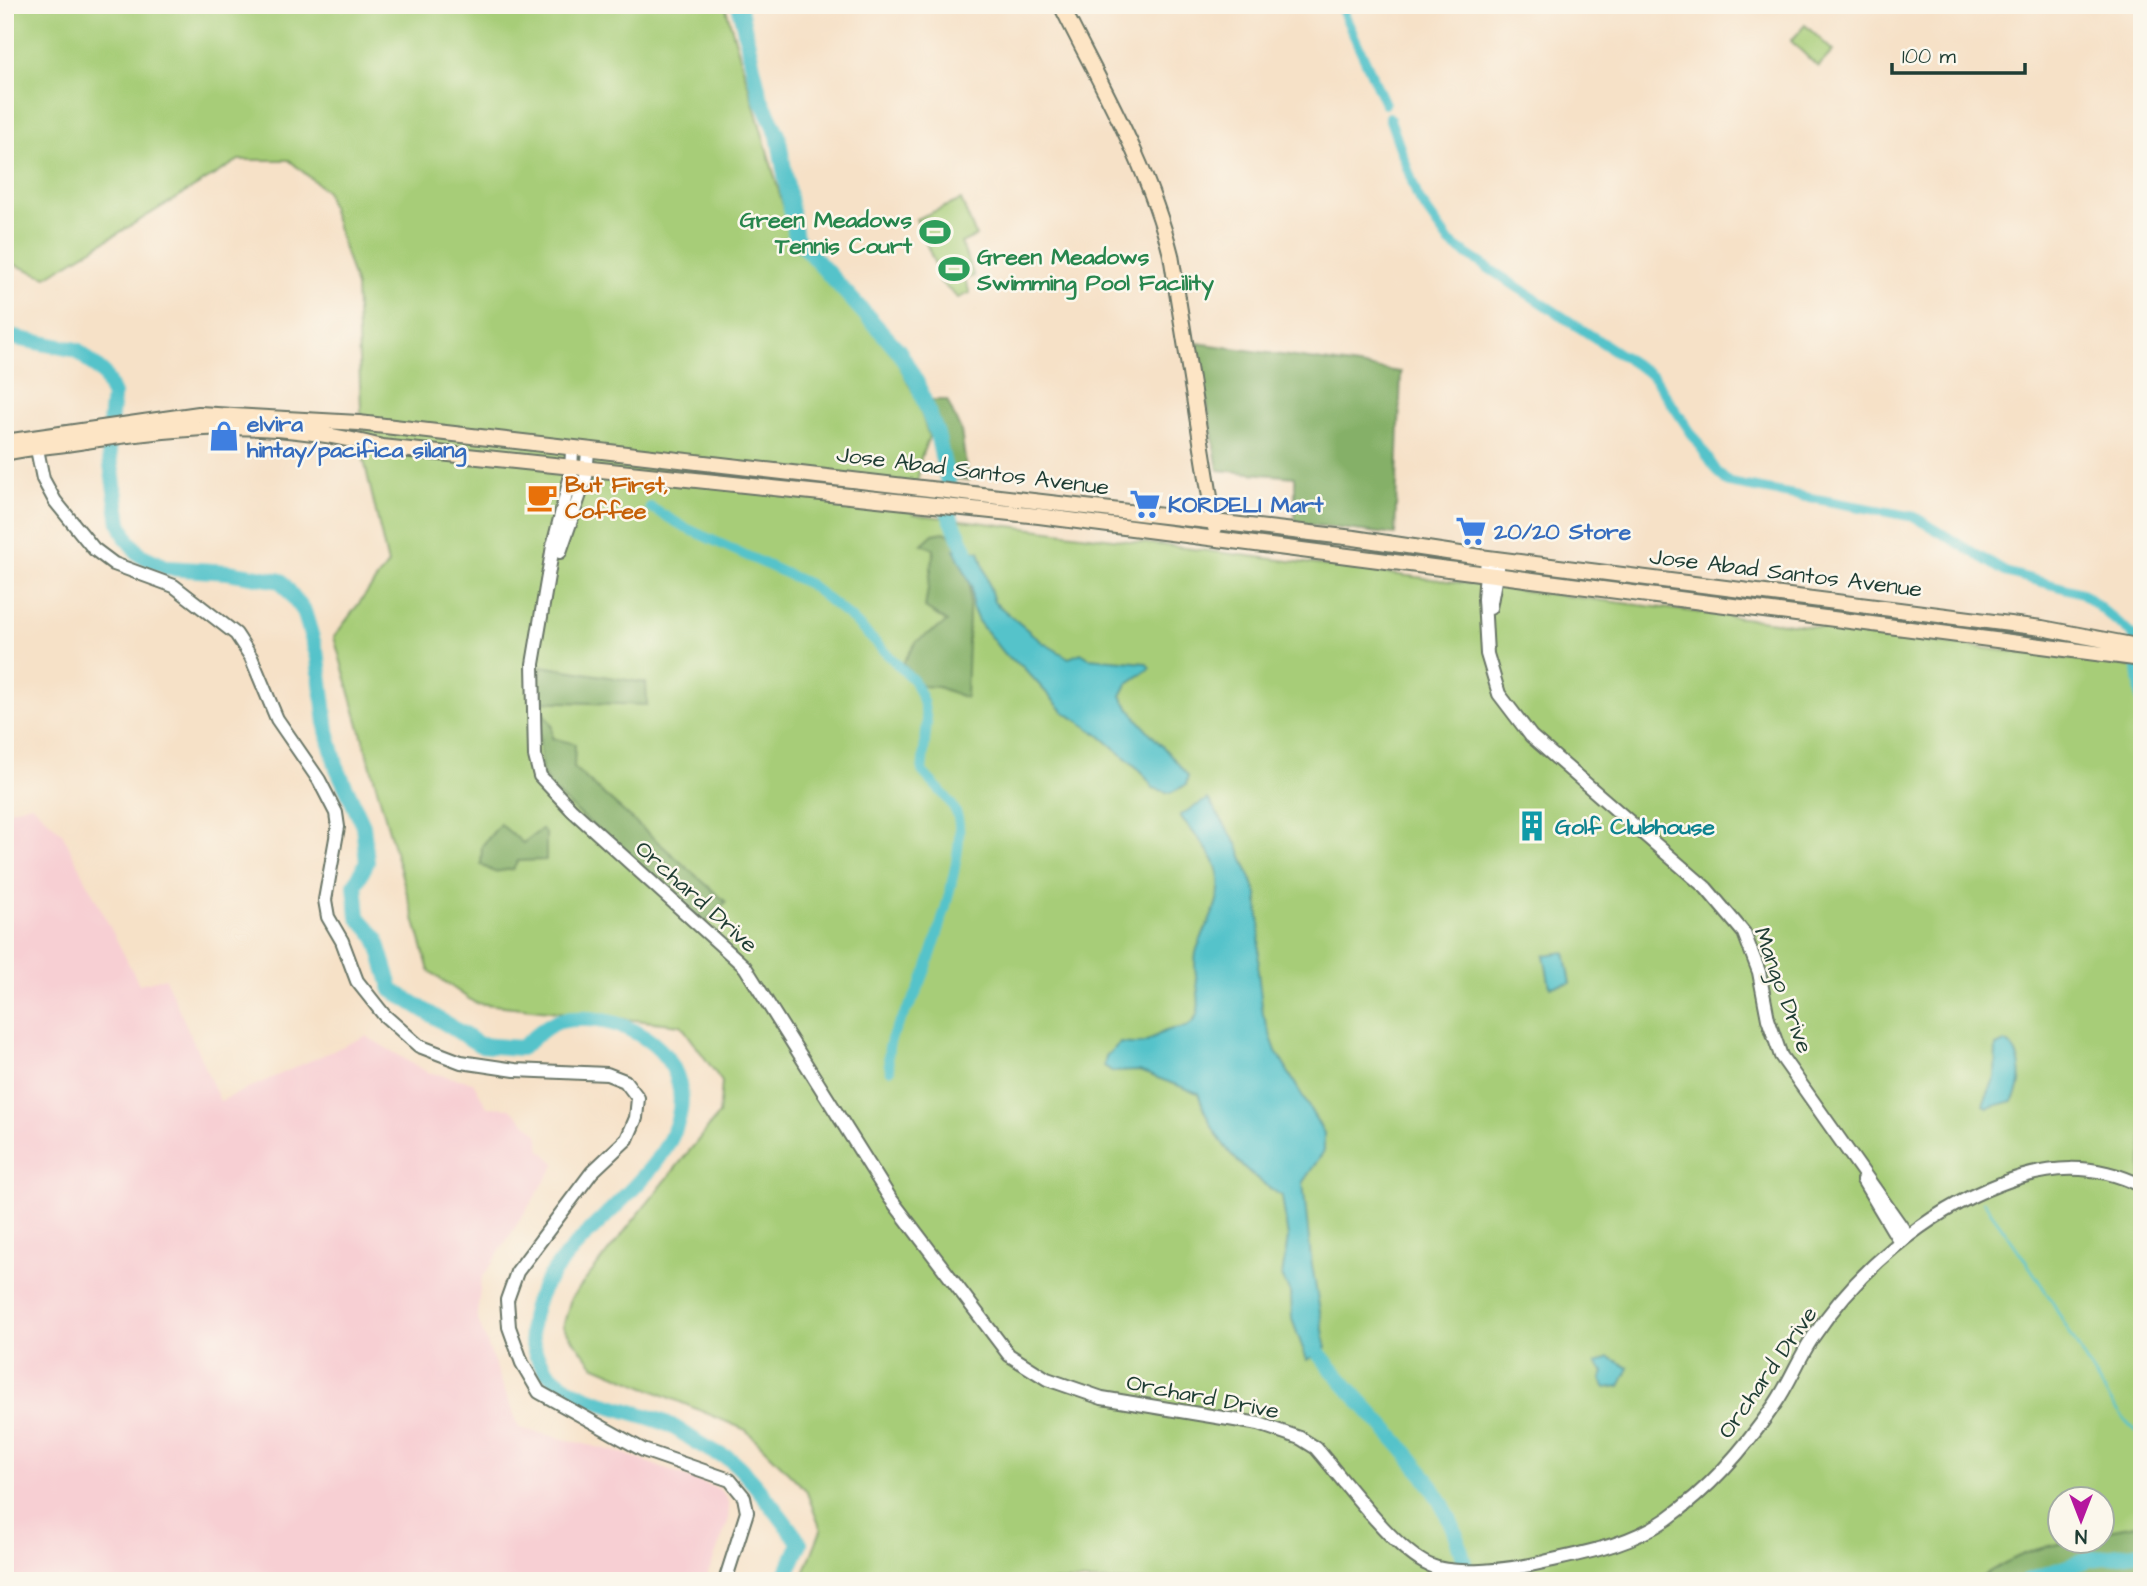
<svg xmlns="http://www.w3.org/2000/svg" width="2147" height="1586" font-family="'Architects Daughter',sans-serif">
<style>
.built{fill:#f7cfd3}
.green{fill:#a7cd78;stroke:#638556;stroke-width:2}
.forest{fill:#85b068;stroke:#52764e;stroke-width:2}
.water{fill:#55c3ca;stroke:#3a807f;stroke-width:2}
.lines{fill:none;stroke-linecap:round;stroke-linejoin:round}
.stream{stroke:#55c3ca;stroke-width:2.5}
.canal{stroke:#55c3ca;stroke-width:10}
.river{stroke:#55c3ca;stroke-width:16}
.tertiary-casing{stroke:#6a7667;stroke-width:16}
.secondary-casing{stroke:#6a7667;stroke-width:18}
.tertiary{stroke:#fff;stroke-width:12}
.secondary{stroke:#fde5c5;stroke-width:14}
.labels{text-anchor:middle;stroke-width:5;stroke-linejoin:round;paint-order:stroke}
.leisure-label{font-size:23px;font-weight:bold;fill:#27864d;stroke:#fbf7ec;text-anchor:end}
.shop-label{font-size:23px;font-weight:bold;fill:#366cbe;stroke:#fbf7ec;text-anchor:start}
.street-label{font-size:23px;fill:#1f3d34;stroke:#fbf7ec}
.food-label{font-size:23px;font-weight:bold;fill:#c56008;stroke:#fbf7ec;text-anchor:start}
.culture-label{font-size:23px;font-weight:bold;fill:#0d838f;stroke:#fbf7ec;text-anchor:start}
</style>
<rect width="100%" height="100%" fill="#fbf7ec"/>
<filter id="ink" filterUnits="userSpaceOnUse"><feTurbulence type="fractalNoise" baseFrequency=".0143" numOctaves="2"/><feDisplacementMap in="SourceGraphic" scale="14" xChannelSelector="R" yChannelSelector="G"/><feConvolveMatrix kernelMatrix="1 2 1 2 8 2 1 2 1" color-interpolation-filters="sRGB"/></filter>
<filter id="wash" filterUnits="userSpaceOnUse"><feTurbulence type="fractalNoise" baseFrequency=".00686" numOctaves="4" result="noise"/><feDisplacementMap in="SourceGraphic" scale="28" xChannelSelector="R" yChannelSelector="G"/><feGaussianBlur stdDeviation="1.57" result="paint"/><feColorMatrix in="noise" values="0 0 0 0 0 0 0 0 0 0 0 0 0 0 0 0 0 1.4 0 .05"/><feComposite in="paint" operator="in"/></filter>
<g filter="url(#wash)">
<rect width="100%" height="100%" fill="#f6e1c7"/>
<path class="built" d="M31,804L62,833L139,984L165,978L220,1101L366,1036L427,1072L473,1082L487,1107L510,1108L538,1134L541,1150L556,1164L481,1280L477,1317L519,1428L625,1454L719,1489L726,1496L729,1506L728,1522L705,1581H5V811Z"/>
<path class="green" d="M5,5H725L793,240L895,357L916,398L929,437L921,457L913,514L2142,668V1524L2102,1531V1498H2060V1540L2066,1541L1975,1581H801L821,1530L806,1490L746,1430L593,1365L563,1327L571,1298L719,1114L722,1082L681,1025L475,1003L429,971L334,637L388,564L363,456L356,287L326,191L289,160H239L46,277L5,261Z
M1805,25L1833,51L1818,67L1791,41Z
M961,200L976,236L961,243L974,276L965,280L970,293L958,298L938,280L934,262L916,219Z"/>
<path class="forest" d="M1197,343L1401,372L1395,535L1295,523V477L1218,470Z
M929,400H947L961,431L968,480L950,478Z
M944,532L955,537L970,584L966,698L938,687L922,686L903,663L917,641L947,622L925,608L934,549L922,544L933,534Z
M542,666L646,683L647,705L534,701Z
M537,705L552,725V738L575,744L574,768L726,902L705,922L552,790L542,772Z
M500,824L523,843L542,829L546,835V860L518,861L513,869L494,872L481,865L482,846Z
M2142,1524V1581H1975C2016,1553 2052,1540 2102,1540V1531Z"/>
<path class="water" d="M954,549L979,551L994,602L1042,642L1069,658L1081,653L1089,658L1146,663L1150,668L1127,684L1121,696C1139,726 1167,748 1188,776L1186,785L1170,793L1153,788L1142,772L1099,735L1063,711L1023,667L1004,654L978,621L972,607V587Z
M1208,799L1237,844L1257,894L1260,927L1258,972L1263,1014L1276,1051L1324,1133V1151L1303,1182L1311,1259L1326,1347L1307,1360L1292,1319L1291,1295L1282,1276L1288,1238L1282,1196C1240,1170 1213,1141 1198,1093L1139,1071L1113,1072L1104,1066L1106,1056L1120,1043C1157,1047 1142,1039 1169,1030C1175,1028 1183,1029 1189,1025C1210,1011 1189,973 1197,949C1205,927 1222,903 1219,878C1216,853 1193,835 1180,815Z
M1565,952L1571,983L1550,987L1544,955Z
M2005,1042C2024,1054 2024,1084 2013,1101L1987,1108L1983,1105L1995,1077L1996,1046Z
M1609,1357L1629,1368L1620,1386L1606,1388L1601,1380L1604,1372L1596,1363Z"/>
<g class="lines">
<path class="stream" d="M1983,1201C2006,1232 2029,1265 2050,1298C2065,1323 2119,1428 2142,1434"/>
<path class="canal" d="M1340,5L1385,104
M1389,117L1418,198L1450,243L1653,376L1718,473L1729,483L1915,517L2005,572L2082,593L2133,635L2141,702
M650,507L686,528L809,584L852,619L914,681L923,701L927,722L922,771C933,785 954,801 958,818C966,851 931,964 915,996C902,1021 882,1039 890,1070"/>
<path class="river" d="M739,5L760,97L778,135L796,238L899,351L917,383L937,434L949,487L948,512L974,569
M5,336L77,350L104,374L113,394L108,445L120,523L127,539L140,555L168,568L228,572L281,581L304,611L318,658L327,731L337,768L363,825L367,862L355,885L358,917L376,937L392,990L480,1045L521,1048C532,1040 546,1024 560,1021C615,1009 689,1046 680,1110C668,1194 518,1256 532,1340C542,1399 617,1404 663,1422C679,1428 693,1441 708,1449C715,1453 722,1455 728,1458C747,1470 785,1523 800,1543L783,1581
M1314,1334L1316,1350C1375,1427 1454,1478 1467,1581
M2027,1581L2090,1559L2142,1552"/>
</g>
</g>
<g filter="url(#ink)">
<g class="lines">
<g class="tertiary-casing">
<path id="tertiary" d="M35,439L43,479L55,501L94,549L114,564L174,586L236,634L251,657L277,719L319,780L336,813L338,827L325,900L328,917L342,941L357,981L384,1015L419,1046L461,1062L515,1070L607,1074L625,1081L638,1098L636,1118L627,1139L592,1172L517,1272L507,1300L509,1327L522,1363L539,1392L643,1450L730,1480L744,1497L747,1512L725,1581
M572,448L571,475L553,546L533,664L535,756L540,776L572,810L745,967L890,1198L1009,1355L1047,1379L1102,1398L1259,1424L1300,1438L1316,1448C1343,1479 1393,1549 1429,1565C1454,1577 1516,1569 1544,1562C1588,1552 1629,1545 1667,1519C1709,1489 1746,1447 1775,1404C1789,1384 1798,1360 1811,1340C1856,1272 1924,1213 2000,1184C2049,1165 2093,1162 2142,1186
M560,552L586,477L588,450
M1487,558L1484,599L1487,654L1499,694L1531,736L1706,888L1744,933L1759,972L1768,1019L1781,1056L1908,1236
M1490,608L1499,559
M1863,1180L1900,1242"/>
</g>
<g class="secondary-casing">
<path id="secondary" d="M1061,5C1102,87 1149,167 1171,255L1215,528
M5,442L199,414L359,423L1354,538L1480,557L2042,628L2142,647
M5,453C30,447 55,446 79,442C189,425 273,418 382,447L1039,516L2142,659"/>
</g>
<use href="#tertiary" class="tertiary"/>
<use href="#secondary" class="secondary"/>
</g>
</g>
<defs>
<g id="stadium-bare" transform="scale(2.415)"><path d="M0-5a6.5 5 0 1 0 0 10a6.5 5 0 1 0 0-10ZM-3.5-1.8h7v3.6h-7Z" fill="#2e9e5b" stroke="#fbf7ec" stroke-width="2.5" paint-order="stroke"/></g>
<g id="shop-bare" transform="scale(2.415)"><path d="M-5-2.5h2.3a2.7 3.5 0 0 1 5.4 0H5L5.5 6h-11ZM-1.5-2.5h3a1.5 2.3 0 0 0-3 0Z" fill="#3f7fe0" stroke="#fbf7ec" stroke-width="2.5" paint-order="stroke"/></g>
<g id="cafe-bare" transform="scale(2.415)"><path d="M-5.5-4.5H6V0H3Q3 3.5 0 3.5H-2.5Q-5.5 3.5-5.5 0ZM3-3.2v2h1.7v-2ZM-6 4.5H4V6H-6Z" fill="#e8710a" stroke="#fbf7ec" stroke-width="2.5" paint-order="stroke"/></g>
<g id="supermarket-bare" transform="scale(2.415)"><path d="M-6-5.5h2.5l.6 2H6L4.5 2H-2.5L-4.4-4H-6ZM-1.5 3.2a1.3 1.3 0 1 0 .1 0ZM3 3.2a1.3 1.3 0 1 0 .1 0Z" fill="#3f7fe0" stroke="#fbf7ec" stroke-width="2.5" paint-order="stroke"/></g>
<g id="building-bare" transform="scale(2.415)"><path d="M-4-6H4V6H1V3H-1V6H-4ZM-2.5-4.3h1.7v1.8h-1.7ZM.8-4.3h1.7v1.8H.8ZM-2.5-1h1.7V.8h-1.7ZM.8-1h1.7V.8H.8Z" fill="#0f9aa8" stroke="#fbf7ec" stroke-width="2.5" paint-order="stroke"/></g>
</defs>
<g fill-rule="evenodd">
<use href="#stadium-bare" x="935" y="232"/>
<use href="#stadium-bare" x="954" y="269"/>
<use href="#shop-bare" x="224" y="436"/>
<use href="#cafe-bare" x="542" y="497"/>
<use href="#supermarket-bare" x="1145" y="504"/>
<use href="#supermarket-bare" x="1471" y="531"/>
<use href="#building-bare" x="1532" y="826"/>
</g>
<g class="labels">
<g class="leisure-label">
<text x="912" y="227">Green Meadows<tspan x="912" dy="26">Tennis Court</tspan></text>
<text x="977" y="264" text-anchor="start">Green Meadows<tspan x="977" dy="26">Swimming Pool Facility</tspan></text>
</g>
<g class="shop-label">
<text x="247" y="431">elvira<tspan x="247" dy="26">hintay/pacifica silang</tspan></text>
<text x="1168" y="512">KORDELI Mart</text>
<text x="1494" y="539">20/20 Store</text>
</g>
<g class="street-label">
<text transform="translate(973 470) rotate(7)" y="8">Jose Abad Santos Avenue</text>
<text transform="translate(1786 572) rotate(7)" y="8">Jose Abad Santos Avenue</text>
<text transform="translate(697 896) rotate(42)" y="8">Orchard Drive</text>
<text transform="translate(1784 990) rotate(70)" y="8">Mango Drive</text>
<text transform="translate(1767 1372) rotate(-55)" y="8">Orchard Drive</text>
<text transform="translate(1203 1396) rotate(11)" y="8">Orchard Drive</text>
</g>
<g class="food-label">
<text x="565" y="492">But First,<tspan x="565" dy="26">Coffee</tspan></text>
</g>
<g class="culture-label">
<text x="1555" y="834">Golf Clubhouse</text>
</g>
</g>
<rect width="2147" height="1586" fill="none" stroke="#fbf7ec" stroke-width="28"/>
<g transform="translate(2081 1520) rotate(180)"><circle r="33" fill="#fbf7ec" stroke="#a3ada2" stroke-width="2"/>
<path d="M0-5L12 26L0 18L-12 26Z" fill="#b5179e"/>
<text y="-10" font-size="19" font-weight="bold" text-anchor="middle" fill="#1f3d34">N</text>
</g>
<path d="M1892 63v10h133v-10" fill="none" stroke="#1f3d34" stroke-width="3.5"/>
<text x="1902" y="63" font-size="21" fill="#1f3d34" stroke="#fbf7ec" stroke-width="5" paint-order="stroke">100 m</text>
</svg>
